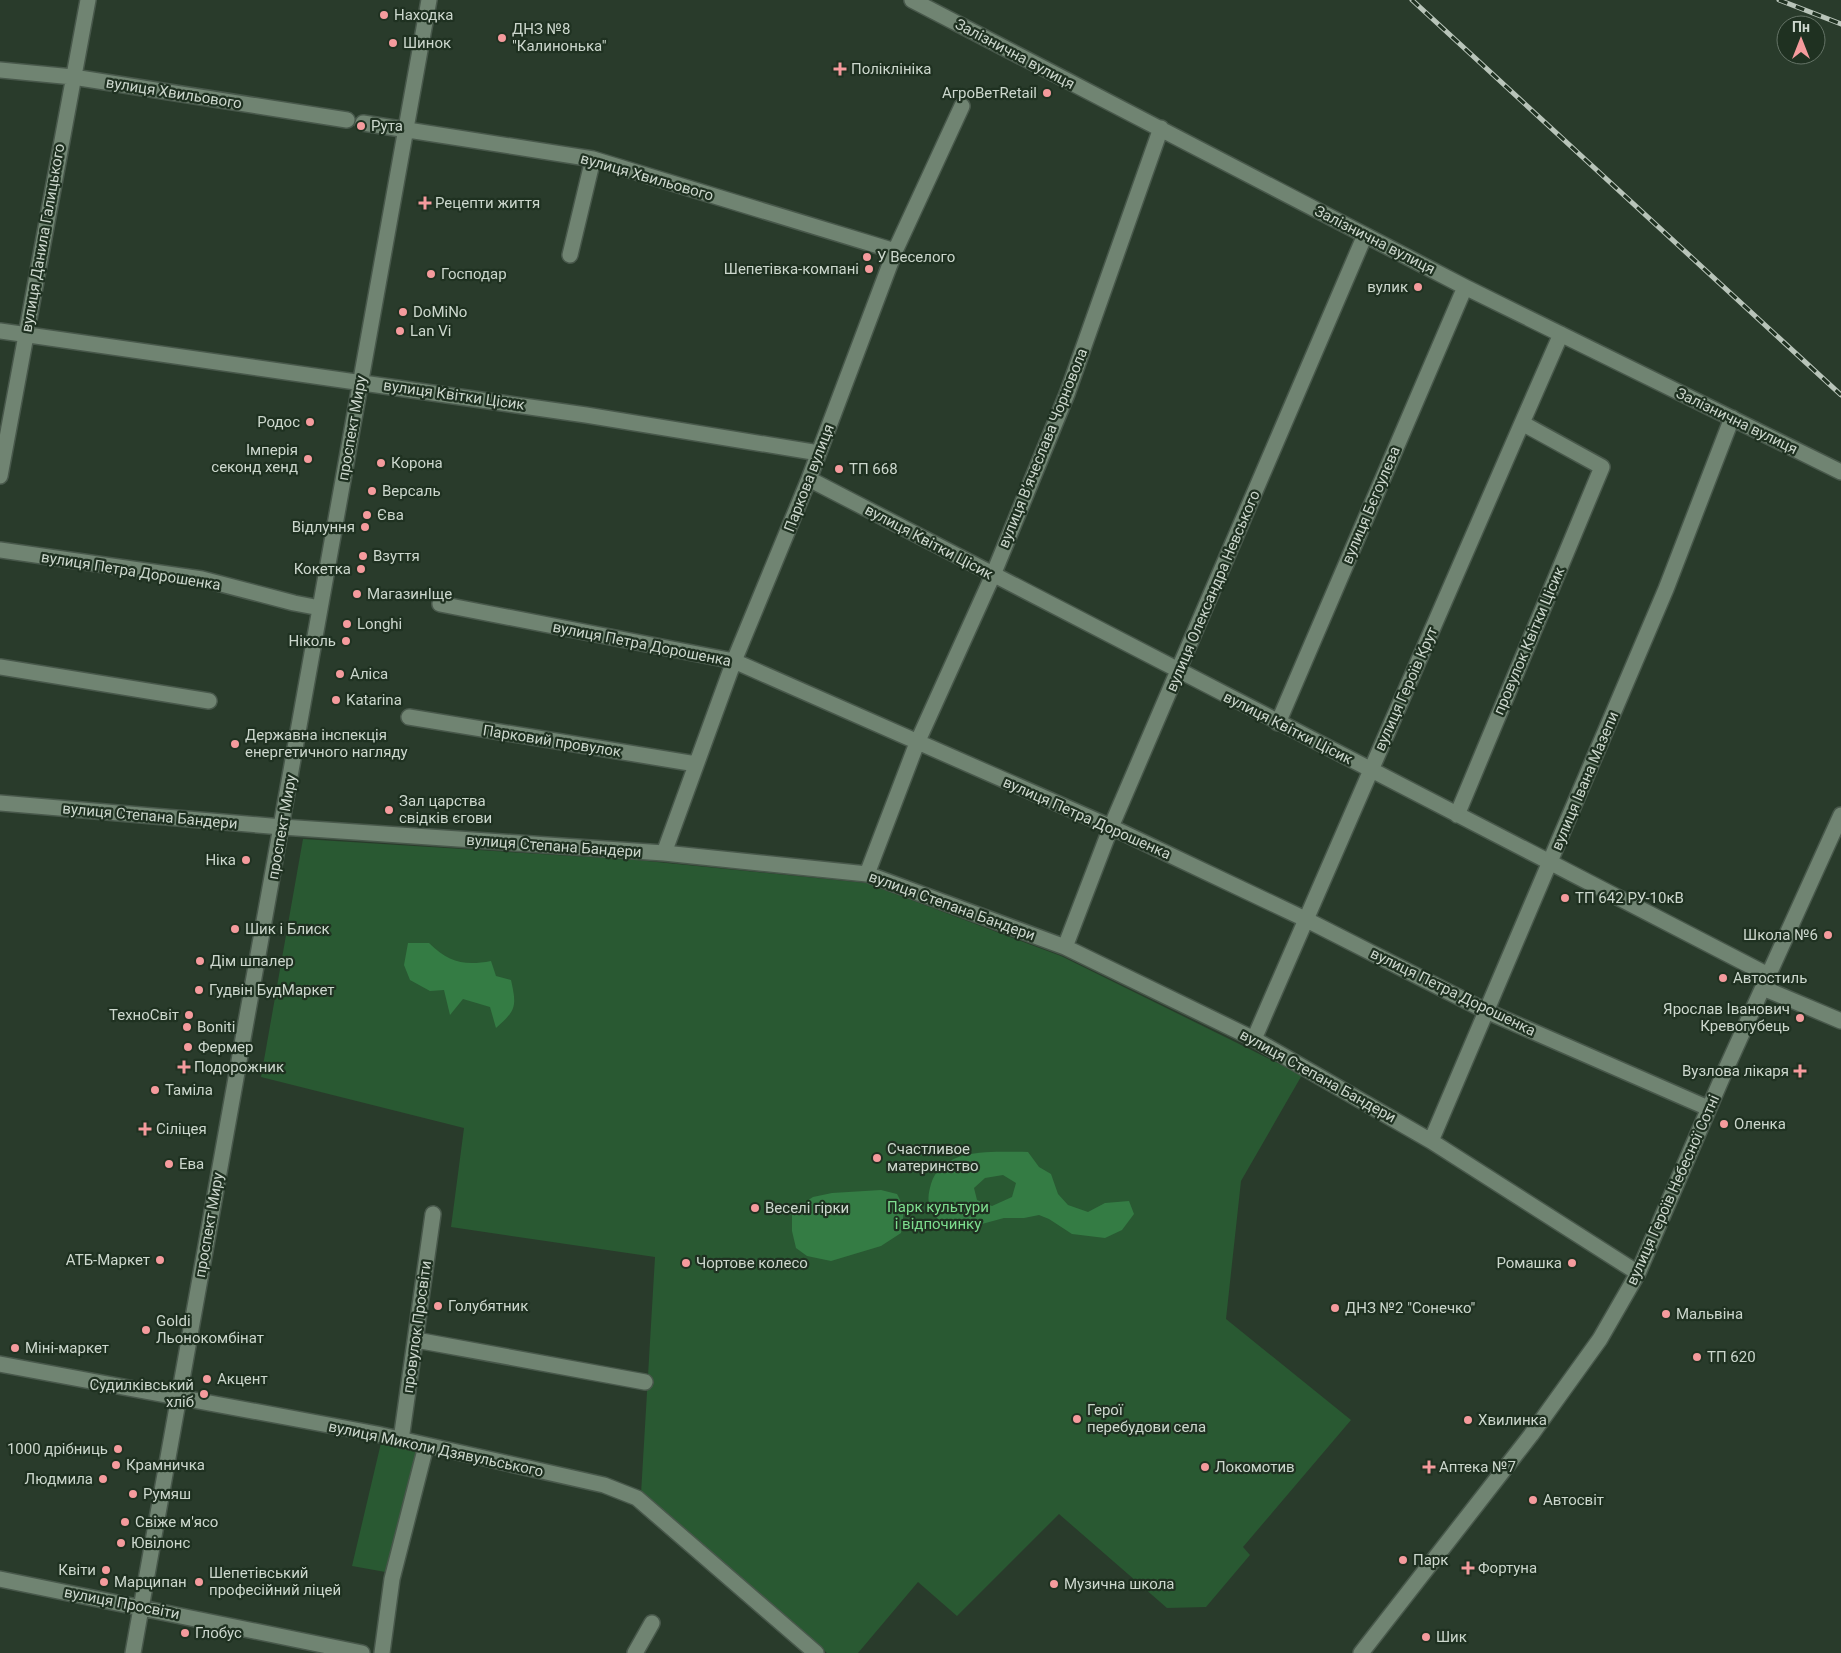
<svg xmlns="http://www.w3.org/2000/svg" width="1841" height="1653" font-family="Roboto,sans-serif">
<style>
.green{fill:#295932}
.water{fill:#347c44;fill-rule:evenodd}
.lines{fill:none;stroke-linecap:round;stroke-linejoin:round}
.minor-casing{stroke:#48584b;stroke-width:18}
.minor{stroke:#708472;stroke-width:15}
.rail-casing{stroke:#b8c4b9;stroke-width:5}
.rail{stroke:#1f3121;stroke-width:3;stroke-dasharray:9;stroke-linecap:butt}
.poi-dot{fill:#f59b9d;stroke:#1f3121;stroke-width:2}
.labels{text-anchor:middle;stroke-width:4.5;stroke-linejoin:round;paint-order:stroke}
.poi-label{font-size:15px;fill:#ccd7cd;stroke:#1f3121;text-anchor:start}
.street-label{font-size:15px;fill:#ccd7cd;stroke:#1f3121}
.park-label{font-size:15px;fill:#7ddd8e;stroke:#1f3121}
</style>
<rect width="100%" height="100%" fill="#293b2b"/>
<path class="green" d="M303,839L637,860L866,883L1061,956L1302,1075L1241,1181L1226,1319L1351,1420L1243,1547L1250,1555L1206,1607L1167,1608L1059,1514L957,1616L918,1582L858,1653H827L641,1494L655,1257L451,1227L464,1128L261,1077Z
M381,1443L417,1451L391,1573L352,1566Z"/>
<path class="water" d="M408,943H429C449,963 465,966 491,961L496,976L511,980C517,1007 516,1010 496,1028L490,1007L463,999L450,1015L444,990L430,991L410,980L404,965Z
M1028,1152L1039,1167L1051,1174L1058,1194L1068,1205L1088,1212L1105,1203L1129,1201L1134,1214L1122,1230L1105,1238L1072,1234L1049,1219L1039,1215L1024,1218H1004L967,1228L955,1223L946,1228C941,1222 933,1214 930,1207C927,1199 929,1191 931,1184C942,1146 996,1152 1028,1152ZM1003,1175L1016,1183L1012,1197L992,1206L977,1200L974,1188L985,1178Z
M881,1190L897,1194C905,1208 904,1217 901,1233L881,1246L831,1261L807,1256L796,1248L792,1231V1215L799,1206L813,1197L832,1193Z"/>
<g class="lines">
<g class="minor-casing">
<path id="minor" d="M912,0L1465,287L1841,472
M0,70L73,77L347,120
M363,123L593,159L895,251
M570,255L593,159
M0,331L586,415L819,453
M1522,423L1561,334
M0,476L88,0
M809,479L1768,975
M0,550L202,579L294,603L320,608
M440,604L734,661L1111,827L1305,919L1486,1011L1708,1108
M0,667L209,701
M409,717L696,764
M1278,723L1465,287
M0,803L282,827L664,853L867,874L1065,947L1254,1039L1431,1141L1638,1273
M664,853L734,661L809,479L895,251L962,106
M867,874L917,743L993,575L1067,394L1161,128
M1065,947L1111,827L1365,235
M1763,988L1841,1021
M1254,1039L1522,423L1602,467L1457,815
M1431,1141L1666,589L1732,418
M416,1340L645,1382
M0,1364L377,1434L604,1485L637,1498L816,1653
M401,1440L433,1214
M0,1579L362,1653
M133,1653L429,0
M382,1653L392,1579L426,1446
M635,1653L652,1623
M1361,1653L1531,1435L1600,1339L1638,1273L1725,1071L1841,815"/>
</g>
<use href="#minor" class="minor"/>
<g class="rail-casing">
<path id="rail" d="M1412,0L1841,395
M1779,0L1841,24"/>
</g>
<use href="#rail" class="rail"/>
</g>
<g class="poi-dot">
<circle cx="384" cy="15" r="5"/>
<circle cx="502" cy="38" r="5"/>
<circle cx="393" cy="43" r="5"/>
<path d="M837.5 61.5h5v5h5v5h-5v5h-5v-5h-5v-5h5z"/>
<circle cx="1047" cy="93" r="5"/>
<circle cx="361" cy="126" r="5"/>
<path d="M422.5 195.5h5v5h5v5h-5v5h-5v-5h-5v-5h5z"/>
<circle cx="867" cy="257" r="5"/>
<circle cx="869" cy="269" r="5"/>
<circle cx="431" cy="274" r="5"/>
<circle cx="1418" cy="287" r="5"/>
<circle cx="403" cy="312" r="5"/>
<circle cx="400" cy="331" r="5"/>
<circle cx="310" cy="422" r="5"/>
<circle cx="308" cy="459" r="5"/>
<circle cx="381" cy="463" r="5"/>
<circle cx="839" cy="469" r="5"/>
<circle cx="372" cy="491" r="5"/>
<circle cx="367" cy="515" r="5"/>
<circle cx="365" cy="527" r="5"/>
<circle cx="363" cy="556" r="5"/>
<circle cx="361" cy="569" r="5"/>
<circle cx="357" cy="594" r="5"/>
<circle cx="347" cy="624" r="5"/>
<circle cx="346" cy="641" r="5"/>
<circle cx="340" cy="674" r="5"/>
<circle cx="336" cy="700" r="5"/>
<circle cx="235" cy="744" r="5"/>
<circle cx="389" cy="810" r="5"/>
<circle cx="246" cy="860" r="5"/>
<circle cx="1565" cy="898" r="5"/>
<circle cx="235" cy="929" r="5"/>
<circle cx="1828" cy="935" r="5"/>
<circle cx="200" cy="961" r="5"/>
<circle cx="1723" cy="978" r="5"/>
<circle cx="199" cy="990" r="5"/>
<circle cx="189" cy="1015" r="5"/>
<circle cx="1800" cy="1018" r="5"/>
<circle cx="187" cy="1027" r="5"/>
<circle cx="188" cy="1047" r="5"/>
<path d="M181.5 1059.5h5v5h5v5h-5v5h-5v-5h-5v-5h5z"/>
<path d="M1797.5 1063.5h5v5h5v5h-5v5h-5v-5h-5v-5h5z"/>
<circle cx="155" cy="1090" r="5"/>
<circle cx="1724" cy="1124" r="5"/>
<path d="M142.5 1121.5h5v5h5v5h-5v5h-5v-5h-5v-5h5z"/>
<circle cx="877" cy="1158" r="5"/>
<circle cx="169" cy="1164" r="5"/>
<circle cx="755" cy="1208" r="5"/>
<circle cx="160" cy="1260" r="5"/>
<circle cx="686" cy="1263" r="5"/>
<circle cx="1572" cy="1263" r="5"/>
<circle cx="438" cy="1306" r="5"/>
<circle cx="1335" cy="1308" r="5"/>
<circle cx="1666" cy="1314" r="5"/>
<circle cx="146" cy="1330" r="5"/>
<circle cx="15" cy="1348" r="5"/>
<circle cx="1697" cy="1357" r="5"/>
<circle cx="207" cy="1379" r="5"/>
<circle cx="204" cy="1394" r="5"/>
<circle cx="1077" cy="1419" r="5"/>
<circle cx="1468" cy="1420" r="5"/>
<circle cx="118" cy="1449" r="5"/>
<circle cx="116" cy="1465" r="5"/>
<circle cx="1205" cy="1467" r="5"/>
<path d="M1426.5 1459.5h5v5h5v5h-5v5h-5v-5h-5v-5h5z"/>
<circle cx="103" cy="1479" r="5"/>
<circle cx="133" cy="1494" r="5"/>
<circle cx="1533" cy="1500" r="5"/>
<circle cx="125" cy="1522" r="5"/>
<circle cx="121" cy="1543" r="5"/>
<circle cx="1403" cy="1560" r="5"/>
<path d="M1465.5 1560.5h5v5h5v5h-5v5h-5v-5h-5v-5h5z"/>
<circle cx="106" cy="1570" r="5"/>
<circle cx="104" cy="1582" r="5"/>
<circle cx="199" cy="1582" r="5"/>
<circle cx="1054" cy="1584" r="5"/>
<circle cx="185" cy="1633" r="5"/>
<circle cx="1426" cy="1637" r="5"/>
</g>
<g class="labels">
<g class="poi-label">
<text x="394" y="20">Находка</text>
<text x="512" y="34">ДНЗ №8<tspan x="512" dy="17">"Калинонька"</tspan></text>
<text x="403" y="48">Шинок</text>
<text x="851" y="74">Поліклініка</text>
<text x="1037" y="98" text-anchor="end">АгроВетRetail</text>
<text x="371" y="131">Рута</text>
<text x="435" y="208">Рецепти життя</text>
<text x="877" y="262">У Веселого</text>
<text x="859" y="274" text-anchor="end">Шепетівка-компані</text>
<text x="441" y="279">Господар</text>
<text x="1408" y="292" text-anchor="end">вулик</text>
<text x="413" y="317">DoMiNo</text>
<text x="410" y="336">Lan Vi</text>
<text x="300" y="427" text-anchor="end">Родос</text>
<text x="298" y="455" text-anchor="end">Імперія<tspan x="298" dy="17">секонд хенд</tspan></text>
<text x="391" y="468">Корона</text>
<text x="849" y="474">ТП 668</text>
<text x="382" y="496">Версаль</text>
<text x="377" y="520">Єва</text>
<text x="355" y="532" text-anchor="end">Відлуння</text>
<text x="373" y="561">Взуття</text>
<text x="351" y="574" text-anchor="end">Кокетка</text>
<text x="367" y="599">МагазинІще</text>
<text x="357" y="629">Longhi</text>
<text x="336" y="646" text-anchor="end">Ніколь</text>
<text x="350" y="679">Аліса</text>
<text x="346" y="705">Katarina</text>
<text x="245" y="740">Державна інспекція<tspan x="245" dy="17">енергетичного нагляду</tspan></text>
<text x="399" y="806">Зал царства<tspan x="399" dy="17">свідків єгови</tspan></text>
<text x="236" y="865" text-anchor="end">Ніка</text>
<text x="1575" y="903">ТП 642 РУ-10кВ</text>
<text x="245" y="934">Шик і Блиск</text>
<text x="1818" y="940" text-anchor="end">Школа №6</text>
<text x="210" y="966">Дім шпалер</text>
<text x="1733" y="983">Автостиль</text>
<text x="209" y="995">Гудвін БудМаркет</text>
<text x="1790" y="1014" text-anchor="end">Ярослав Іванович<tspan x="1790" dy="17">Кревогубець</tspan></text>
<text x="179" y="1020" text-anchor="end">ТехноСвіт</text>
<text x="197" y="1032">Boniti</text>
<text x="198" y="1052">Фермер</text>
<text x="194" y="1072">Подорожник</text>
<text x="1789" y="1076" text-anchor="end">Вузлова лікаря</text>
<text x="165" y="1095">Таміла</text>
<text x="1734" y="1129">Оленка</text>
<text x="156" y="1134">Сіліцея</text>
<text x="887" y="1154">Счастливое<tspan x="887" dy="17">материнство</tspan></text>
<text x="179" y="1169">Ева</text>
<text x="765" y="1213">Веселі гірки</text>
<text x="150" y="1265" text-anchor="end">АТБ-Маркет</text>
<text x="696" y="1268">Чортове колесо</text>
<text x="1562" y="1268" text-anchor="end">Ромашка</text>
<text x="448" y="1311">Голубятник</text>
<text x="1345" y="1313">ДНЗ №2 "Сонечко"</text>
<text x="1676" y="1319">Мальвіна</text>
<text x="156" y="1326">Goldi<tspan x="156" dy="17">Льонокомбінат</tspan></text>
<text x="25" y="1353">Міні-маркет</text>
<text x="1707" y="1362">ТП 620</text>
<text x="217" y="1384">Акцент</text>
<text x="194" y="1390" text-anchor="end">Судилківський<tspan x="194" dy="17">хліб</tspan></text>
<text x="1087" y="1415">Герої<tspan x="1087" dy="17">перебудови села</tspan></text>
<text x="1478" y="1425">Хвилинка</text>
<text x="108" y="1454" text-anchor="end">1000 дрібниць</text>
<text x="126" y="1470">Крамничка</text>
<text x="1215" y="1472">Локомотив</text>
<text x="1439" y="1472">Аптека №7</text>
<text x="93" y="1484" text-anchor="end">Людмила</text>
<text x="143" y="1499">Румяш</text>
<text x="1543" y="1505">Автосвіт</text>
<text x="135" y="1527">Свіже м'ясо</text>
<text x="131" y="1548">Ювілонс</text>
<text x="1413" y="1565">Парк</text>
<text x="1478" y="1573">Фортуна</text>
<text x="96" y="1575" text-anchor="end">Квіти</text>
<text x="209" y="1578">Шепетівський<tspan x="209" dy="17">професійний ліцей</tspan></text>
<text x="114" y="1587">Марципан</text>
<text x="1064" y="1589">Музична школа</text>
<text x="195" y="1638">Глобус</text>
<text x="1436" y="1642">Шик</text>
</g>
<g class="street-label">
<text transform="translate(1015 54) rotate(28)" y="5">Залізнична вулиця</text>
<text transform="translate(174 93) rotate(9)" y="5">вулиця Хвильового</text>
<text transform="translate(647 177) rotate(16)" y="5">вулиця Хвильового</text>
<text transform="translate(43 238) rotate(-80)" y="5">вулиця Данила Галицького</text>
<text transform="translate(1375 240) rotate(27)" y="5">Залізнична вулиця</text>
<text transform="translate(454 395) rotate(8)" y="5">вулиця Квітки Цісик</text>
<text transform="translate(1737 421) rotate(26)" y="5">Залізнична вулиця</text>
<text transform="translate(352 428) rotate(-80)" y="5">проспект Миру</text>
<text transform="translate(1043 448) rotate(-68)" y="5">вулиця Вʼячеслава Чорновола</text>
<text transform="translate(809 478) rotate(-69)" y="5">Паркова вулиця</text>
<text transform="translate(1371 505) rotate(-67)" y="5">вулиця Бєгоулєва</text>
<text transform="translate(929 542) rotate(28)" y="5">вулиця Квітки Цісик</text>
<text transform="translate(131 571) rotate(9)" y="5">вулиця Петра Дорошенка</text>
<text transform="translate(1213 591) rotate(-67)" y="5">вулиця Олександра Невського</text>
<text transform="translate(1529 641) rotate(-67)" y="5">провулок Квітки Цісик</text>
<text transform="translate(642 644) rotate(11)" y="5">вулиця Петра Дорошенка</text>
<text transform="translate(1406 689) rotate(-66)" y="5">вулиця Героїв Крут</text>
<text transform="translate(1288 728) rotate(27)" y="5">вулиця Квітки Цісик</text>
<text transform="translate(552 741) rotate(9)" y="5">Парковий провулок</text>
<text transform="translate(1585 781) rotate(-67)" y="5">вулиця Івана Мазепи</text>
<text transform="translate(150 816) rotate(5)" y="5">вулиця Степана Бандери</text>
<text transform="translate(1087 818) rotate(24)" y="5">вулиця Петра Дорошенка</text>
<text transform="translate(282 827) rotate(-80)" y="5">проспект Миру</text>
<text transform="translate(554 846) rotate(4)" y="5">вулиця Степана Бандери</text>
<text transform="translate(952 906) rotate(20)" y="5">вулиця Степана Бандери</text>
<text transform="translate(1453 992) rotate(26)" y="5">вулиця Петра Дорошенка</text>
<text transform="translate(1318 1076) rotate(29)" y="5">вулиця Степана Бандери</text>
<text transform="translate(1673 1190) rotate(-66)" y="5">вулиця Героїв Небесної Сотні</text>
<text transform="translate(209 1225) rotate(-80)" y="5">проспект Миру</text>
<text transform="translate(417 1327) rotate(-82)" y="5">провулок Просвіти</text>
<text transform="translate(436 1449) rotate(12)" y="5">вулиця Миколи Дзявульського</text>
<text transform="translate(122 1603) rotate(11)" y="5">вулиця Просвіти</text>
</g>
<g class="park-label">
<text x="938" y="1212">Парк культури<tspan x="938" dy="17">і відпочинку</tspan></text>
</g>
</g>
<g transform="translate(1801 40)"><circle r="24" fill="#1f3121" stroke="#647366"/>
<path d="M0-4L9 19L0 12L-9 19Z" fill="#f59b9d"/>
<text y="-8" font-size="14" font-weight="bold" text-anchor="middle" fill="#ccd7cd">Пн</text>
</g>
</svg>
